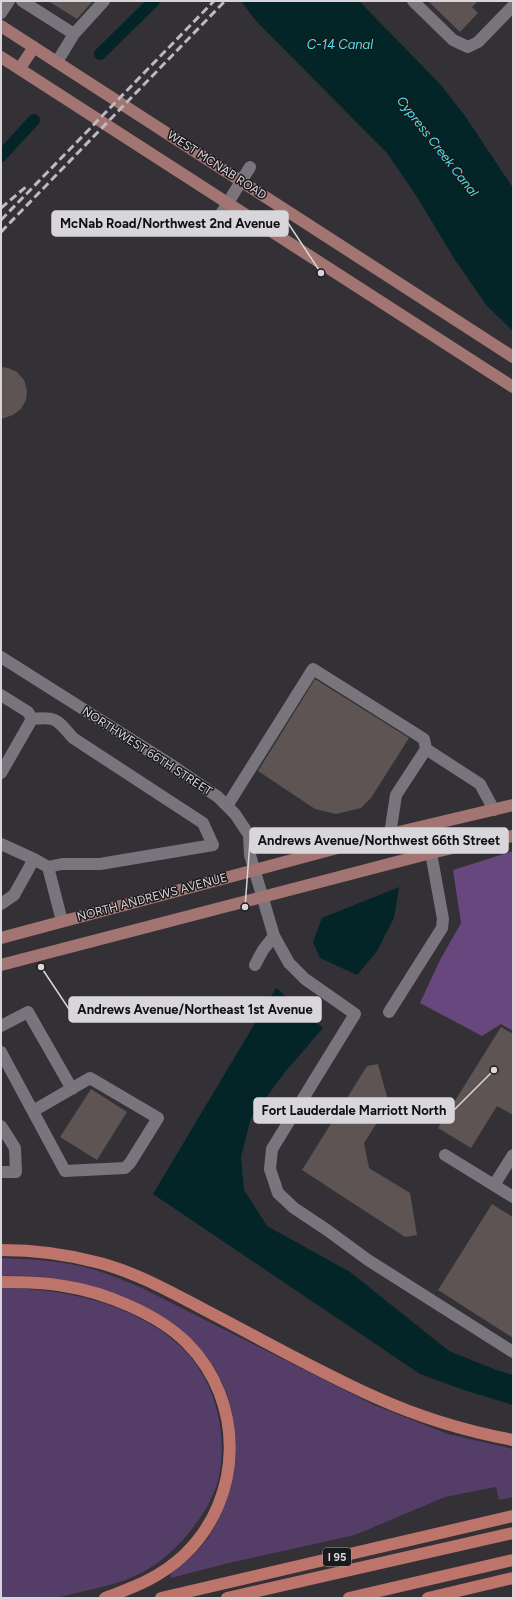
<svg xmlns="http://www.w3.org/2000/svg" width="514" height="1599" font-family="Figtree,sans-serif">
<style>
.green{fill:#543d66}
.forest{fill:#67477e}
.water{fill:#042527}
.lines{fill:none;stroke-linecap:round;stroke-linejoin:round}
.canal{stroke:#042527;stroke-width:12}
.building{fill:#5d5453}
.minor{stroke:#79757c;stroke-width:12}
.major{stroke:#a27472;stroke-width:12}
.highway{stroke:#bd746b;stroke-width:12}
.rail{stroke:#bcbabe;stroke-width:3;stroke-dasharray:8 4;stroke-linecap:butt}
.labels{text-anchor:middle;stroke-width:3;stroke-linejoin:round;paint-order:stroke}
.shield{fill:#1a191c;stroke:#9f9da1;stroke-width:1}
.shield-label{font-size:11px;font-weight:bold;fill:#d8d6da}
.street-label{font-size:12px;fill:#d8d6da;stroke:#1a191c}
.water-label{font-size:13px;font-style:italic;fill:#50e4ef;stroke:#1a191c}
.leader{fill:none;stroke:#d8d6da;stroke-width:1.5}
.callout-dot{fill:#d8d6da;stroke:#1a191c;stroke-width:1.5}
.callout{fill:#d8d6da;stroke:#d8d6da;stroke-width:1.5}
.callout-label{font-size:13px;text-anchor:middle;font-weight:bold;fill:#111}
</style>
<rect width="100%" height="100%" fill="#333036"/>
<path class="green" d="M1,1258C26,1259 50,1260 75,1265C98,1269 120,1279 142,1288L374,1405L448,1434L513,1449V1497L499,1500L496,1487L445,1497L355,1535L229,1563L171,1578V1574C184,1563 198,1552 208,1538C248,1477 246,1392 192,1340C185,1332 173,1323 164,1318C146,1309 126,1303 107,1295C95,1291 83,1284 70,1281C48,1276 24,1275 1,1276Z
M1,1288C62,1288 133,1303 179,1345C213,1376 227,1426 220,1471C215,1508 176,1555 143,1572C123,1583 99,1588 76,1593C69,1595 61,1597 53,1598C36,1599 18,1598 1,1598Z"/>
<path class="forest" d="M513,851V1031L501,1024L482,1036L420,1003L440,960L461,923L453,870Z"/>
<path class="water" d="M241,1H359L440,84L465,116L513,188V331L487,306L455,260L417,197L387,153L256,21Z
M399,887L394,918L377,951L357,975L320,958L313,942L322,918Z
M276,988L323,1028L285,1072L251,1118L241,1157L244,1190L267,1226L350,1272L449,1351L499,1371L513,1375V1405L464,1390L420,1374L153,1194Z"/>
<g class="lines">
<path class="canal" d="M100,54L154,1
M1,156L34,120"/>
</g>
<path class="building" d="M48,1H93L77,19Z
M428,1H478L472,7L478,13L460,32Z
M1,367L8,368L17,372L24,380L27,390L26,400L21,409L13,415L1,419Z
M315,679L409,738L371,798L361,808L336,814L315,809L258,771Z
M501,1027L513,1034V1115L497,1106L471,1148L438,1128Z
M378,1064L389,1104L364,1143L369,1168L410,1193L417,1235L405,1237L302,1170L367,1066Z
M91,1089L127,1112L97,1160L60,1137Z
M492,1204L513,1217V1338L438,1290Z"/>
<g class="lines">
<path class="minor" d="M22,1L74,34
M413,1L453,40L468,47L478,42L513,6
M1,13L9,1
M57,62L74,34L104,1
M221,214L250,167
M1,657L170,764L218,797L235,814L249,835L250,855L274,936L289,963L305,979L355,1014L272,1149L270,1169L278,1193L294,1208L327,1230L368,1260L513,1352
M1,695L28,712L32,719L1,773
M32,719C57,716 57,720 73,738L203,823L213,845L100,864H62L48,867
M227,806L313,669L424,739L426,749
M390,834L396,795L426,749L480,784L494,810
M1,844L34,859L48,867L62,921
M1,904L14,895L34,859
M255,965L263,950L274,936
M389,1012L442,928L443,919L431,853
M1,1026L28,1012L72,1089
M1,1052L65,1171L125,1168L130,1163L158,1118L90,1078L33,1111
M1,1126L15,1148L16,1172H1
M445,1155L513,1197
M494,1185L513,1155"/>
<path class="major" d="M1,26L513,357
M1,57L513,387
M20,68L34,47
M1,938L382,836L513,805
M1,965L431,853L483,841L513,836"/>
<path class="highway" d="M1,1250C35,1250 67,1254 100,1263C137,1273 171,1292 205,1310C261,1339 317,1371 375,1397C419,1417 465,1431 513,1440
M1,1282C22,1282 43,1282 64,1286C104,1292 158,1314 187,1343C245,1401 244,1498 184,1555C161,1577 134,1587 105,1598
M161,1598L513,1516
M227,1598L513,1533
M349,1598L513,1560
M428,1598L513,1578"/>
<path class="rail" d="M1,208L27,186
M1,220L214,1
M1,232L225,1"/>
</g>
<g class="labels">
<rect class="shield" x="323" y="1548" width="28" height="18" rx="3"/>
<g class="shield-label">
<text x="337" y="1561">I 95</text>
</g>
<g class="street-label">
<text transform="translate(217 165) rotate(33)" y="4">WEST MCNAB ROAD</text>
<text transform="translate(147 751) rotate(33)" y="4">NORTHWEST 66TH STREET</text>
<text transform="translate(152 897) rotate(-15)" y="4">NORTH ANDREWS AVENUE</text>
</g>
<g class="water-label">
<text x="340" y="49">C-14 Canal</text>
<text transform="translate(438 146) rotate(52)" y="5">Cypress Creek Canal</text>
</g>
</g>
<path class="leader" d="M321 273L288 223M245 907L250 841M41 967L69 1009M494 1070L454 1110"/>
<g class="callout-dot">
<circle cx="321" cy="273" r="4"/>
<circle cx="245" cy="907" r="4"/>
<circle cx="41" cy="967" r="4"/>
<circle cx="494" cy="1070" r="4"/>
</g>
<g class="callout">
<rect x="52" y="211" width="236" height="25" rx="4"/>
<rect x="250" y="828" width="258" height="25" rx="4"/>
<rect x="69" y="997" width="252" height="25" rx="4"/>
<rect x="254" y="1098" width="200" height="25" rx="4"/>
</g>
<g class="callout-label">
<text x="170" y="228">McNab Road/Northwest 2nd Avenue</text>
<text x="379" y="845">Andrews Avenue/Northwest 66th Street</text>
<text x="195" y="1014">Andrews Avenue/Northeast 1st Avenue</text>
<text x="354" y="1115">Fort Lauderdale Marriott North</text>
</g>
<rect width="514" height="1599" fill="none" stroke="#d8d6da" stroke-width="4"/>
</svg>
